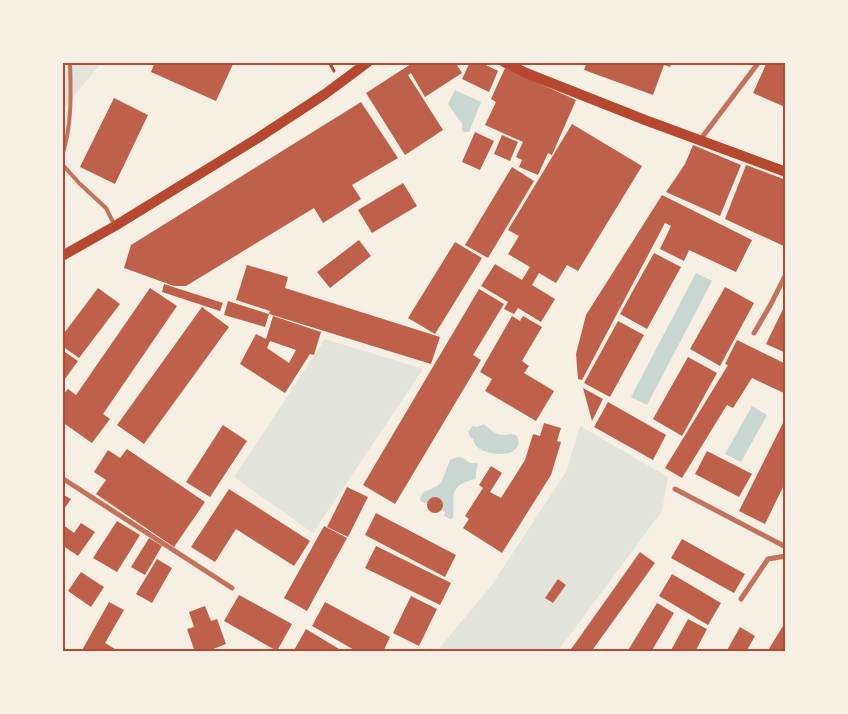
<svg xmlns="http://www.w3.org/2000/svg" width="848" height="714" font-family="Roboto,sans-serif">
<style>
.green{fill:#e2e4dc}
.water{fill:#c9d6d2}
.building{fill:#bf614a;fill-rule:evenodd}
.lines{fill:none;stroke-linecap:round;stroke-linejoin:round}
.path{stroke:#b5482f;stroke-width:3}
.service{stroke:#c5725c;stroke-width:4}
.minor{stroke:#c5725c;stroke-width:5}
.secondary{stroke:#b5482f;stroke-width:10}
.neatline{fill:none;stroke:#b5482f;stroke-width:2}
</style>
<rect width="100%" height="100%" fill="#f6efe4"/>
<path class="green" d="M63,63H101L63,109Z
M325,339L423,369L313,533L234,477Z
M580,426L668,477L662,511L558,651L436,652L491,586L566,472Z"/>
<path class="water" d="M455,90L481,102L469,132H463L462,128V124L448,104Z
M696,273L712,281L647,405L631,397Z
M752,406L767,415L741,462L725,454Z
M484,424C489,429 496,435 503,435C509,435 511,433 517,436C526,459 487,457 476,446C474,444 474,441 473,439C472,438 470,437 470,436C467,432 470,429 473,426L477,427Z
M458,457L463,458L470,463H477L478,465L476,471V479C447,485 455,496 453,518L450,519L444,516L445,512L442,509C445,496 431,492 427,504L420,501C421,490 427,492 435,487C438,486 440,483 442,481L450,460Z"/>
<path class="building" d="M155,62H234L216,101L151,72Z
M414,62H455L462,73L425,97L411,73L408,75L443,130L405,155L366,93Z
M470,62H480L498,71L489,92L462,79Z
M587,62H672L670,67L664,65L653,95L584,70Z
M767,62H782L786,64L785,107L753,93Z
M505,68L576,100L552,155L548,153L538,175L519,167L522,160L516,157L523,142L485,125L496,102L491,99Z
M114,98L148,115L115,184L80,167Z
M361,102L398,158L352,185L361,199L323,223L314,208L186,286H174L124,268L131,245Z
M572,124L642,166L578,271L567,265L556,283L539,273L532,285L555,299L541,322L518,308L514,314L504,309L508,302L481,286L495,264L522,280L530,267L508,254L519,236L508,230Z
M475,132L494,141L480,170L462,162Z
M502,135L518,142L510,161L494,154Z
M693,145L741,165L720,216L666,192L685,164Z
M746,165L786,180V247L725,219Z
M512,167L534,181L488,258L465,245Z
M403,183L417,206L372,233L358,210Z
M662,195L752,240L736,272L689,250L684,261L660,249L671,226L665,223L582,380L578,379L576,354L586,315Z
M359,240L371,256L330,288L317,272Z
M455,242L482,258L435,334L408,318Z
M654,253L681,267L647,329L620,314Z
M247,265L288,277L285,288L440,337L431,364L269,314L270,311L236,300Z
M164,284L223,303L220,311L162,292Z
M725,287L754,303L720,366L690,349Z
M98,288L120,304L79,358L62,346V336Z
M150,288L177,306L103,414L110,419L92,443L62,422V396L68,389L76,395Z
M479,289L504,304L473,355L481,360L395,504L363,485Z
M228,301L269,314L265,327L224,315Z
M786,303V353L766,344Z
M202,307L229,327L144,444L117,425Z
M273,316L321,332L314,355L310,354L285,393L240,364L256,334L266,339ZM270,341L296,350L289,363L267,348Z
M512,316L520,321L523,316L542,327L522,361L529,366L524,373L554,391L536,421L485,391L492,379L480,372Z
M618,321L644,335L610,397L584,383Z
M737,340L786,364V394L752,378L733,408L727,405L682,478L665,468L728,365L725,364Z
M62,350L78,361L62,383Z
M688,357L717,373L682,436L653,419Z
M583,388L603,399L592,421Z
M608,402L666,435L653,460L594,427Z
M786,417V481L765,524L739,511Z
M544,423L561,428L557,441L561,442L551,475L502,553L463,528L469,519L465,516L483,488L479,485L491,466L502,473L490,492L501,498L525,460L533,434L540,436Z
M223,425L247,441L210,497L186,482Z
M127,449L205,502L174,547L96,494L106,480L94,472L108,450L120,458Z
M707,451L752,474L739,497L695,474Z
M347,487L368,497L348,537L327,527Z
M229,489L310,541L294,566L236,529L215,562L191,547Z
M62,494L71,499L62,512Z
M427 505a8 8 0 1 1 16 0a8 8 0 1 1-16 0Z
M376,513L456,555L445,577L365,535Z
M117,521L140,535L117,572L93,558Z
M81,523L95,532L78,556L62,545V524L74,533Z
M324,526L347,538L307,611L284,598Z
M149,538L162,546L145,575L131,567Z
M682,539L745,574L734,593L671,558Z
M376,546L451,583L440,605L365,568Z
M640,552L655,563L591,652H569Z
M157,559L172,568L152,603L136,594Z
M81,572L104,587L91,607L68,591Z
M672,574L721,603L708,625L659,596Z
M558,579L566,585L553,603L545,598Z
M239,595L292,624L277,651L224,621Z
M411,596L437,609L419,646L393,633Z
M109,602L124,610L105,643L120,652H81Z
M325,602L390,637L383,652H358L312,626Z
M657,603L674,613L651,652H627Z
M205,606L211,621L217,619L226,644L208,651V652H195L187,629L194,627L189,612Z
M688,619L707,629L695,652H670Z
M786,621V652H767Z
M740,627L755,636L746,652H726Z
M306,629L344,652H293Z"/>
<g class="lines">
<path class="path" d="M329,62L334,71"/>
<path class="service" d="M62,156C72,126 71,94 70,62
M62,164L79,183L106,208L114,224"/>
<path class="minor" d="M700,140L759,62
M754,333L771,304L786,274
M62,478L232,588
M675,489L786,547
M741,599L768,559L786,556"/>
<path class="secondary" d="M504,62L526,73L645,120L786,172
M62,256L115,226L258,138L325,94L368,62"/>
</g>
<rect width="848" height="714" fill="none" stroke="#f6efe4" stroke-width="128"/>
<rect x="64" y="64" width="720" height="586" class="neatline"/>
</svg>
